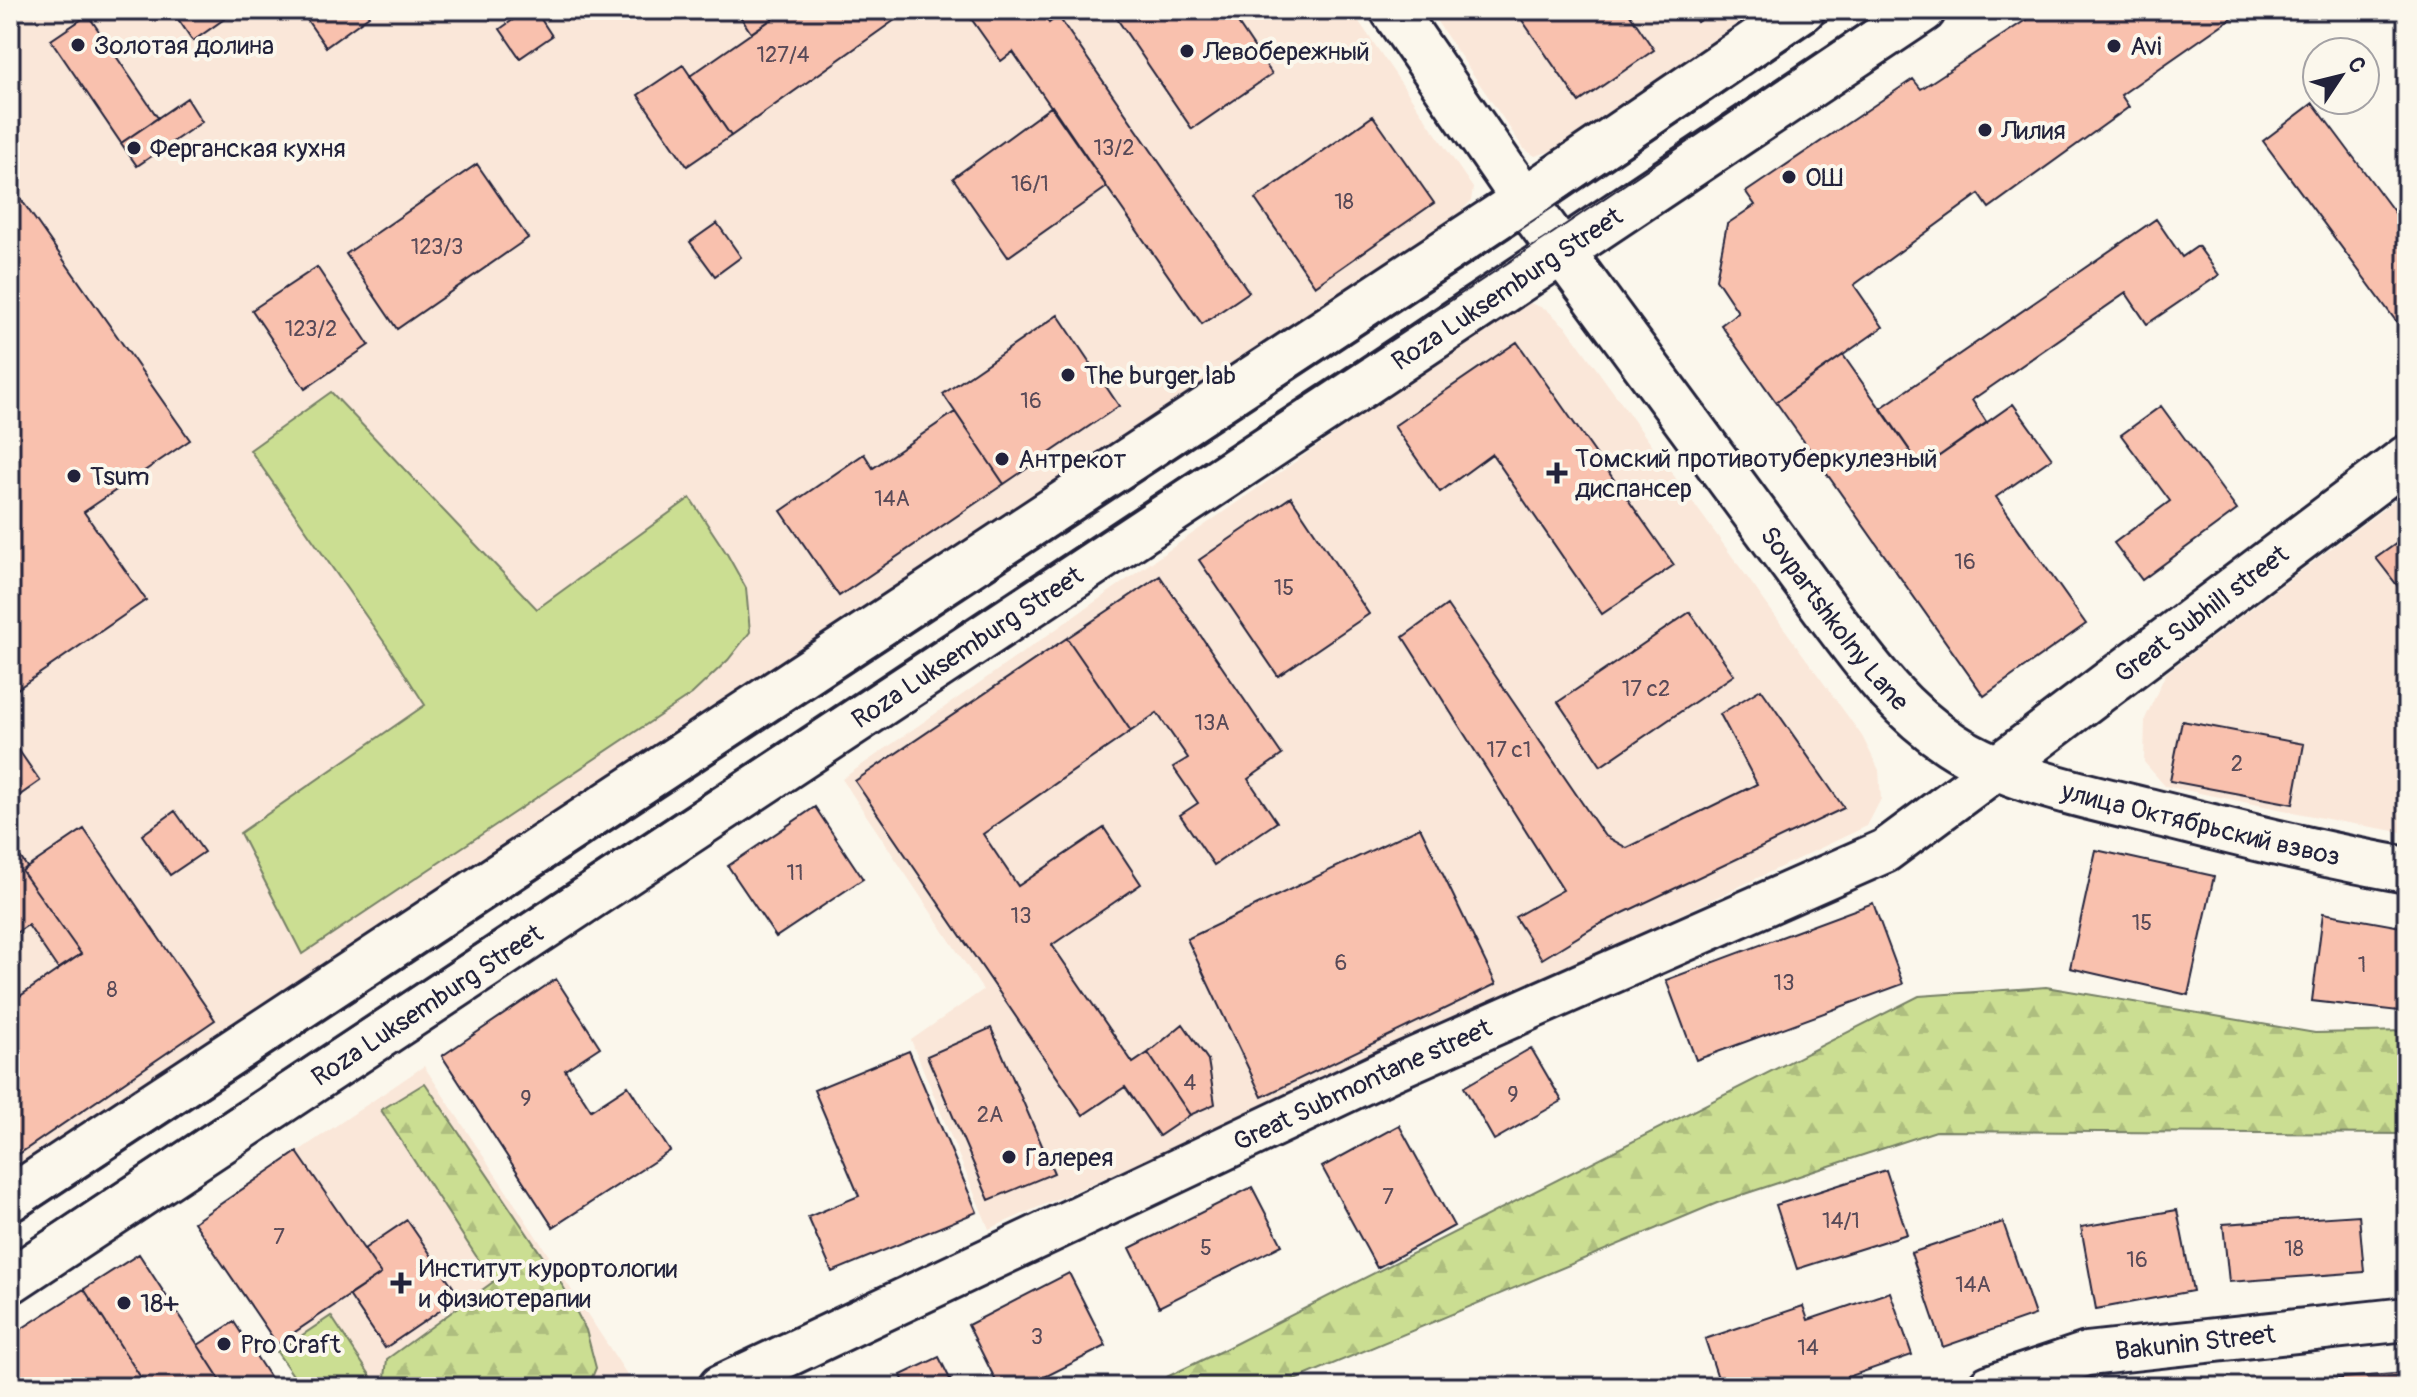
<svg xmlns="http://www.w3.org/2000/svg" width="2417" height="1397" font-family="Pangolin,sans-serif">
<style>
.built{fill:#fae7d9}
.forest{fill:url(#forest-firs);stroke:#768066;stroke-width:2}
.park{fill:#cbde92;stroke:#768066;stroke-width:2}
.building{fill:#f9c1ae;stroke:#22223b;stroke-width:2}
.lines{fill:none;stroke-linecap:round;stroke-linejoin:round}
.street-casing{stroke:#22223b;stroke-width:48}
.secondary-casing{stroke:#22223b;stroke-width:50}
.street{stroke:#fbf7ec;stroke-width:42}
.secondary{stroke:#fbf7ec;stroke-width:44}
.tram{stroke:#22223b;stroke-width:2}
.poi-dot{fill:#22223b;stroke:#fbf7ec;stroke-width:3}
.labels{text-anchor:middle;stroke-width:8;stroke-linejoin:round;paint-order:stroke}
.number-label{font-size:22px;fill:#584a58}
.poi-label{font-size:26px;fill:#22223b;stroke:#fbf7ec;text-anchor:start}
.street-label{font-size:26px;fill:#22223b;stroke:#fbf7ec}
</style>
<defs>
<pattern id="forest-firs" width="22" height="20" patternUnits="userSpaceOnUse" patternTransform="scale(2)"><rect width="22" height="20" fill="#cbde92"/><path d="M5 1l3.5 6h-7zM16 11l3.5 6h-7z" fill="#aebe7f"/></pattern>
</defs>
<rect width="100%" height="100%" fill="#fbf7ec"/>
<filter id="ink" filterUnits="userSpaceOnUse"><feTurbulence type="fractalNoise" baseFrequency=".0125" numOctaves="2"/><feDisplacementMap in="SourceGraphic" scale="16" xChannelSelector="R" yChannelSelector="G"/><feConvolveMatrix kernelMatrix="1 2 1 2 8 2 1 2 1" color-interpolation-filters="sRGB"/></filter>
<g filter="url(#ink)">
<path class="built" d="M10,10H1351L1473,188L1471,201L1460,212L10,1179Z
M1429,10H1766L1559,149L1535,156L1524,149Z
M1530,303L1546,309L1567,328L1862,736L1879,770L1881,799L1867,826L1388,1053L989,1229L911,1040L983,990L842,779L1519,305Z
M2407,491V833L2342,822L2165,786L2144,762L2145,719L2166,673Z
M424,1066L634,1385L306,1387L194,1222Z"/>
<path class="forest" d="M2046,987L2315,1033L2407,1031V1134L1936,1131L1717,1203L1278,1387H1146L1221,1351L1919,996Z
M425,1083L564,1288L586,1330L596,1368L588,1387H384L387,1359L493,1282L381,1110Z"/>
<path class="park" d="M331,392L537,609L690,498L727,554L746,588L750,632L728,660L692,694L302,954L240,833L425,705L389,649L250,450Z
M331,1316L378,1387H301L277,1352Z"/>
<path class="building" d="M172,10H237L193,41Z
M300,10H365L369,16L326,47Z
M527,10H535L552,36L520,58L500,29Z
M736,10H785L751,33Z
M785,10H909L731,136L690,76Z
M965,10H1040L1049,23L1058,16L1249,292L1202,324L1013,52L1001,61Z
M1111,10H1229L1272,74L1192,129Z
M1515,10H1627L1654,50L1579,102Z
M1689,10H1715L1697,22Z
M2041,10H2243L2121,95L2129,107L1989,208L1979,194L1854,285L1883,327L1776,402L1721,325L1738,312L1716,279L1727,224L1755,205L1746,192L1913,79L1921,89Z
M88,15L158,118L121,143L51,40Z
M683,65L731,136L687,166L638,95Z
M187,98L202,122L137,166L121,143Z
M2313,103L2407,229V336L2263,141Z
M1052,106L1107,187L1008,257L953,178Z
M1373,116L1434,203L1315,286L1255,199Z
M477,164L528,238L397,329L346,254Z
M18,195L190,440L84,512L146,600L10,694V200Z
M2156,219L2182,257L2198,246L2219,275L2147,324L2126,293L1972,400L1987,423L1922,468L1881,408Z
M717,223L741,257L715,276L690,242Z
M317,267L369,345L305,389L252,310Z
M1058,315L1119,406L1004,484L943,394Z
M1517,342L1674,565L1602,614L1492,454L1440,492L1394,426Z
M1843,355L1922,468L2013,404L2052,458L1996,497L2086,624L1984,696L1776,402Z
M2161,406L2237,510L2142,580L2114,543L2170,501L2121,435Z
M955,412L1004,484L839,596L781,511L864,454L873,468Z
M1291,497L1369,614L1278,676L1199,560Z
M2407,536V598L2376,558Z
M1160,576L1282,755L1248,779L1277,822L1214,865L1180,815L1198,803L1173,767L1188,758L1157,713L1131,731L1067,638Z
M1447,605L1604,835L1627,848L1757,784L1720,714L1761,689L1844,808L1596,926L1542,959L1515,917L1563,890L1403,637Z
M1690,612L1734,675L1601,766L1558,702Z
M1067,638L1131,731L983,834L1018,886L1104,828L1141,884L1052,945L1133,1063L1148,1053L1190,1115L1159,1136L1125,1087L1083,1115L855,781Z
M2182,721L2304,744L2293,804L2170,781Z
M18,749L40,781L10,802V754Z
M815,807L863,879L776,937L728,866Z
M175,811L204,852L170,875L142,835Z
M1420,827L1496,984L1262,1097L1187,939Z
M84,829L215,1020L16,1156L10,1147V982L20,996L81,954L22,871Z
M10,842L27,867L22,871L81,954L58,969L28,925L10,937Z
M2096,850L2214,876L2188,995L2070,968Z
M1873,903L1903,984L1696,1060L1666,980Z
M2323,913L2407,928V1012L2312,1001Z
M556,979L600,1047L565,1070L591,1110L628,1086L670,1151L553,1227L442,1056Z
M1183,1024L1208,1060L1215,1104L1190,1115L1148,1053Z
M991,1028L1054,1173L989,1200L927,1056Z
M1531,1048L1562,1101L1494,1140L1464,1087Z
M909,1051L977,1212L832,1272L808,1217L859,1196L814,1090Z
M1399,1125L1454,1226L1377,1268L1322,1167Z
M297,1152L381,1274L277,1344L194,1222Z
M1886,1170L1907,1234L1797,1269L1776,1205Z
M1252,1187L1282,1245L1159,1307L1130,1248Z
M2177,1210L2193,1291L2096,1309L2081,1227Z
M2359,1215L2364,1272L2229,1282L2223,1224Z
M407,1220L460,1297L385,1348L349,1295L381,1274L364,1249Z
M2003,1222L2035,1315L1943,1347L1911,1253Z
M139,1254L198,1345L225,1387H147L84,1289Z
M1069,1273L1106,1346L1025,1387H999L968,1325Z
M84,1289L147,1387H10V1336Z
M1890,1292L1912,1355L1819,1387H1721L1705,1339L1803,1306L1808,1320Z
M234,1322L276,1387H225L198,1345Z
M939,1357L954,1387H906L901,1375Z
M2407,1373V1387H2249V1385Z"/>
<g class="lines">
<g class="street-casing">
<g id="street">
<path id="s1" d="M720,1387L1392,1069L1885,851L1997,768"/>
<path id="s2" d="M1989,1387L2087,1354L2407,1319"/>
</g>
</g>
<g class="secondary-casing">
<g id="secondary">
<path id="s3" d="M1393,10L1537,218L1834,621C1870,669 1900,710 1951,744C2004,779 2089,797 2152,812C2237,833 2321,855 2407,870"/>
<path id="s4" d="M1997,768L2407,458"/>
<path d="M10,1199L1525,199L1802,10"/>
<path id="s5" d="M10,1281L1337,402L1923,10"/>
</g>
</g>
<use href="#street" class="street"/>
<use href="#secondary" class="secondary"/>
<path class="tram" d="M10,1226L1537,218L1842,10
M10,1253L1550,235L1882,10"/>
</g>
</g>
<g class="poi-dot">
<circle cx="78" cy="45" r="8"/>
<circle cx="2114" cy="46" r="8"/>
<circle cx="1187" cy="51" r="8"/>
<circle cx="1985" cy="130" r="8"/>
<circle cx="134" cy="148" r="8"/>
<circle cx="1789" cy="177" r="8"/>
<circle cx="1068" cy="375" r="8"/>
<circle cx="1002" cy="459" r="8"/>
<path d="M1553 461h8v8h8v8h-8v8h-8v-8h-8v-8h8z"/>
<circle cx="74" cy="476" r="8"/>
<circle cx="1009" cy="1157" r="8"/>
<path d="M397 1271h8v8h8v8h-8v8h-8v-8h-8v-8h8z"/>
<circle cx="124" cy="1303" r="8"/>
<circle cx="224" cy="1344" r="8"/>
</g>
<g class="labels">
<g class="number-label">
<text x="783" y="62">127/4</text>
<text x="1114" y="155">13/2</text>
<text x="1030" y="191">16/1</text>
<text x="1344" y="209">18</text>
<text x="437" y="254">123/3</text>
<text x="311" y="336">123/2</text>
<text x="1031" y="408">16</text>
<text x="892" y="506">14А</text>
<text x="1965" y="569">16</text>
<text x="1284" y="595">15</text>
<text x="1646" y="696">17 с2</text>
<text x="1212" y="730">13А</text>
<text x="1509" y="757">17 с1</text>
<text x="2237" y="771">2</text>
<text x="795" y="880">11</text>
<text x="1021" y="923">13</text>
<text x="2142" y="930">15</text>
<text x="1341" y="970">6</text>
<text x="2362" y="972">1</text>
<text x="1784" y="990">13</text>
<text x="112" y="997">8</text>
<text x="1190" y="1090">4</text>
<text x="1513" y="1102">9</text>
<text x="526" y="1106">9</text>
<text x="990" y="1122">2А</text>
<text x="1388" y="1204">7</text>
<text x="1841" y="1228">14/1</text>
<text x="279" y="1244">7</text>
<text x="1206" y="1255">5</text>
<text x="2294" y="1256">18</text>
<text x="2137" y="1267">16</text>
<text x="1973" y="1292">14А</text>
<text x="1037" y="1344">3</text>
<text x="1808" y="1355">14</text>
</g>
<g class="poi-label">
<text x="94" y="54">Золотая долина</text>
<text x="2130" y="55">Avi</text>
<text x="1203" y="60">Левобережный</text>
<text x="2001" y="139">Лилия</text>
<text x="150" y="157">Ферганская кухня</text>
<text x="1805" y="186">ОШ</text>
<text x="1084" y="384">The burger lab</text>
<text x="1575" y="467">Томский противотуберкулезный<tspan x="1575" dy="30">диспансер</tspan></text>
<text x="1018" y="468">Антрекот</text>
<text x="90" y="485">Tsum</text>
<text x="1025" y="1166">Галерея</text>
<text x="419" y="1277">Институт курортологии<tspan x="419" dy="30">и физиотерапии</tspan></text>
<text x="140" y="1312">18+</text>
<text x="240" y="1353">Pro Craft</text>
</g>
<g class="street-label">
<text dy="9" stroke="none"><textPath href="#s5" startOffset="1796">Roza Luksemburg Street</textPath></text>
<text dy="9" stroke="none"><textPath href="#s4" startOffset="256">Great Subhill street</textPath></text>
<text dy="9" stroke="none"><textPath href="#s3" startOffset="752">Sovpartshkolny Lane</textPath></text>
<text dy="9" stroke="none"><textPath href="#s5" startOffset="1148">Roza Luksemburg Street</textPath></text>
<text dy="9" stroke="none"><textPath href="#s3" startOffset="1188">улица Октябрьский взвоз</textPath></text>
<text dy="9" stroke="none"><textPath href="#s5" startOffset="500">Roza Luksemburg Street</textPath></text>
<text dy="9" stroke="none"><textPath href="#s1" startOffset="710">Great Submontane street</textPath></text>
<text dy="9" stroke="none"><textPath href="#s2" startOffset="212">Bakunin Street</textPath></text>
</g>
</g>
<rect width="2417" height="1397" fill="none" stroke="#fbf7ec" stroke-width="40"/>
<rect x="20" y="20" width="2377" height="1357" fill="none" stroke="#22223b" stroke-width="3" filter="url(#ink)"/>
<g transform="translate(2341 76) rotate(55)"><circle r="38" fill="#fbf7ec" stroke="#a4a2a5" stroke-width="2"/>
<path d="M0-6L14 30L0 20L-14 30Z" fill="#22223b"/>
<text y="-12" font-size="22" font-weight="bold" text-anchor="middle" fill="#22223b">С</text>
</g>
</svg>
